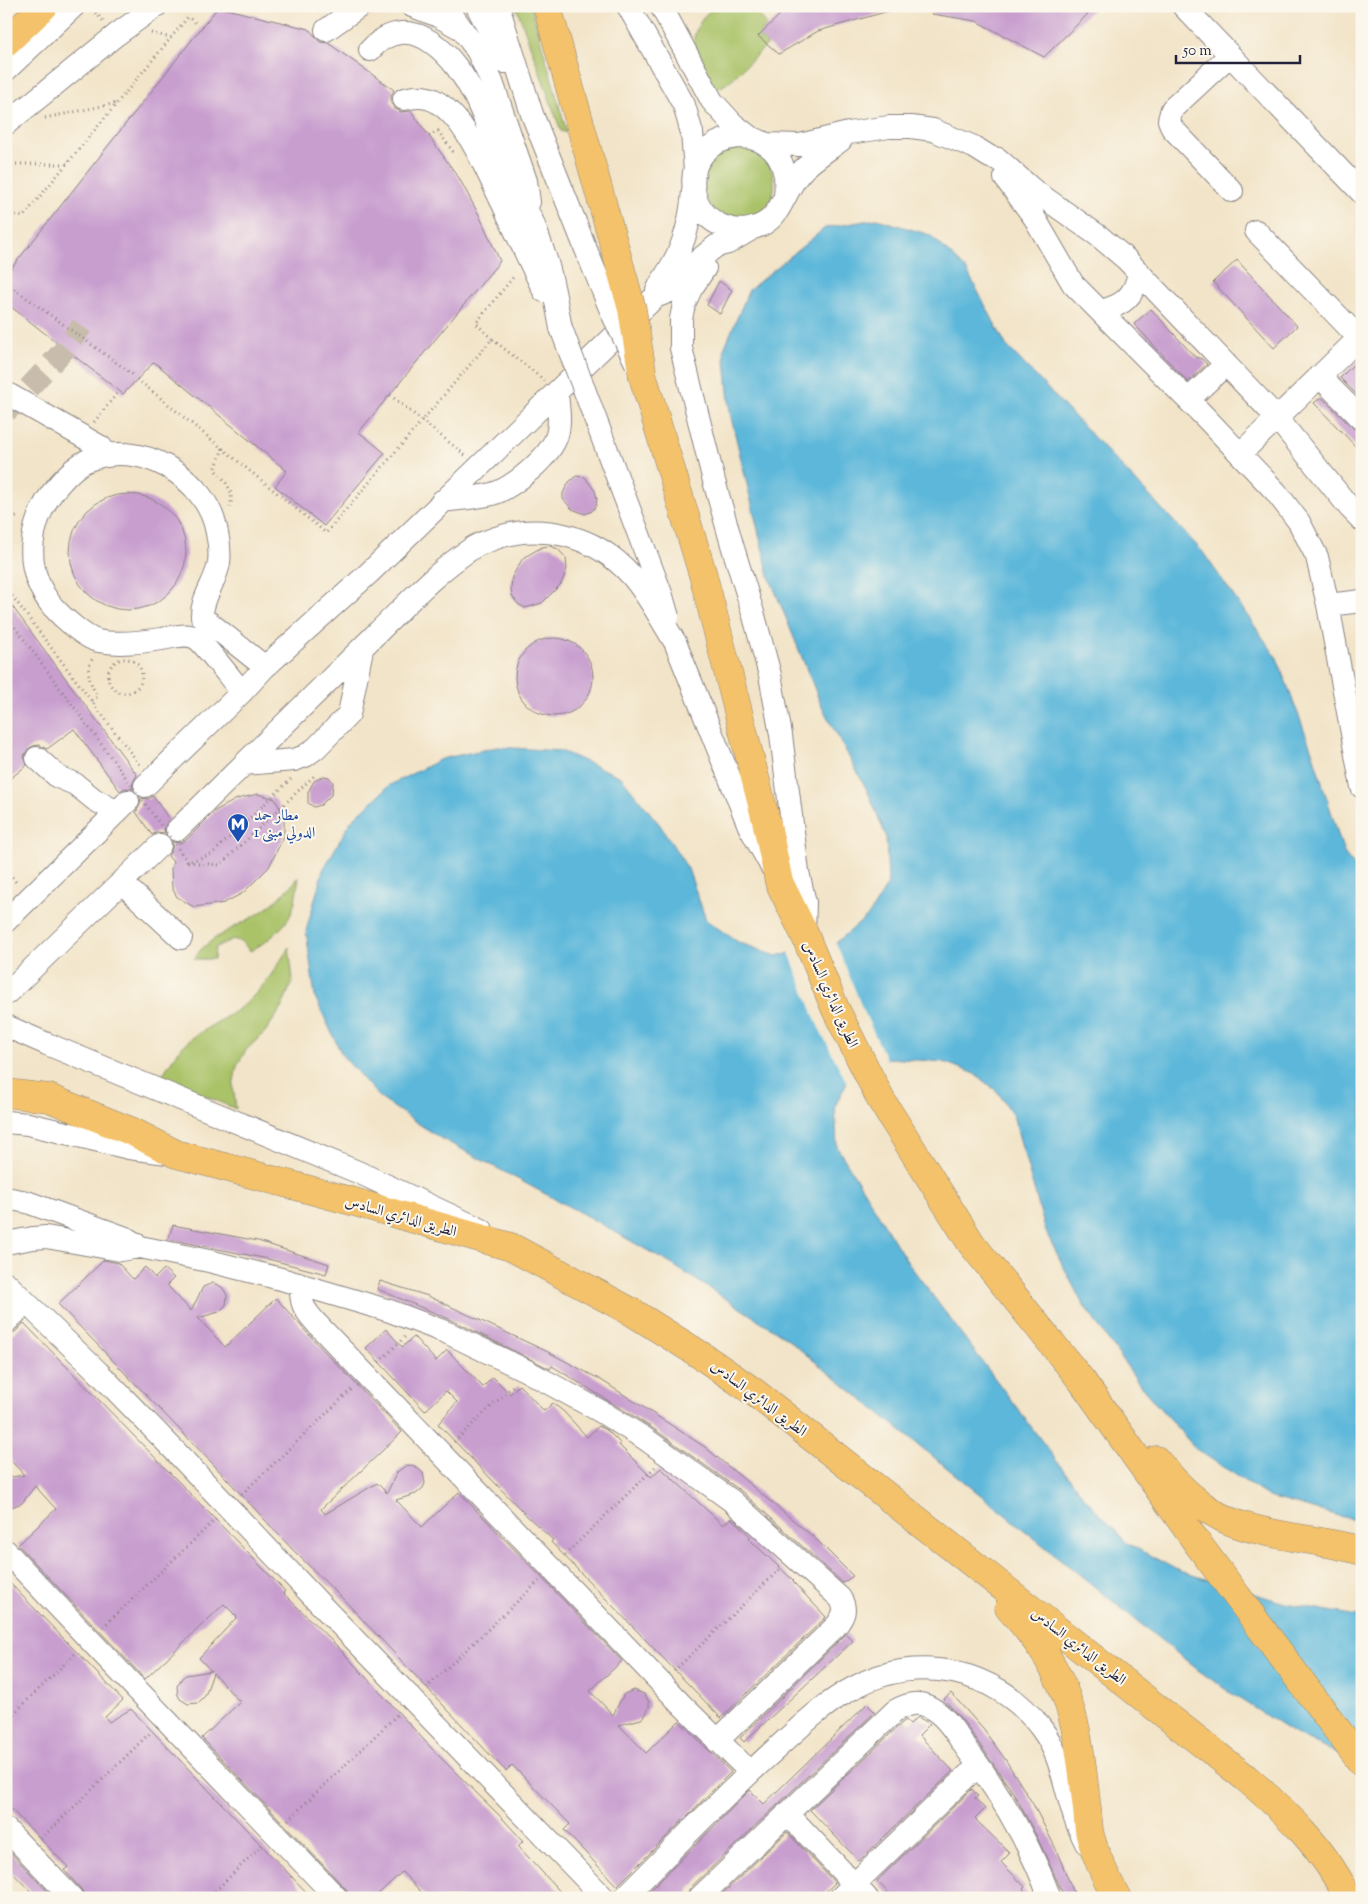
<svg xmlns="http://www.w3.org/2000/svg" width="1368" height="1904" font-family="'Sorts Mill Goudy',Amiri,serif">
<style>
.green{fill:#aac369;stroke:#667252}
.water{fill:#5cb7da;stroke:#3f6c8a}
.pier{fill:#f2e4c8}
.building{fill:#c89ecf}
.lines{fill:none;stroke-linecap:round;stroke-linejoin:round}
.minor-tunnel{stroke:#c8bdac;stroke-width:22;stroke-dasharray:22 11;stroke-linecap:butt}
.minor-casing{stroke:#8a8382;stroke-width:24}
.highway-casing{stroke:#8a8382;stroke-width:29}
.path{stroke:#8a8382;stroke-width:3;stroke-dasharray:1 4;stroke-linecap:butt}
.minor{stroke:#fff;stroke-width:22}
.highway{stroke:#f3c26a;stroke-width:28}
.minor-bridge-casing{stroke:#8a8382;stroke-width:24;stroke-linecap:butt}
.highway-bridge-casing{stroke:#8a8382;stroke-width:29;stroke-linecap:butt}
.path-bridge{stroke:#8a8382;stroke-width:3;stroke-dasharray:1 4;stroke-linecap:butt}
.minor-bridge{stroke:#fff;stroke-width:22}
.highway-bridge{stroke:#f3c26a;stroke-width:28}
.labels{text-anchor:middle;stroke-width:4;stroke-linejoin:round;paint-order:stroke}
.transit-label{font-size:15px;fill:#164399;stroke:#fbf7ec;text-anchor:start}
.street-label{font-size:15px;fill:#22223b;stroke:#fbf7ec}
</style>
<rect width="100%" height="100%" fill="#fbf7ec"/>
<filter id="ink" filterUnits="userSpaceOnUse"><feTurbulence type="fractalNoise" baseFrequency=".02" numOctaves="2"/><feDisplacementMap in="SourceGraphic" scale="10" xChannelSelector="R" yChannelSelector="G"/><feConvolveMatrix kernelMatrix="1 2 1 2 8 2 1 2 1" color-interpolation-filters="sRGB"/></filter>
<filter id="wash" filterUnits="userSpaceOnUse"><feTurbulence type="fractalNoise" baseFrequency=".0096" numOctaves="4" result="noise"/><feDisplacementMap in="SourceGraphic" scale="20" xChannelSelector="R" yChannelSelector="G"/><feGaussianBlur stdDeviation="1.12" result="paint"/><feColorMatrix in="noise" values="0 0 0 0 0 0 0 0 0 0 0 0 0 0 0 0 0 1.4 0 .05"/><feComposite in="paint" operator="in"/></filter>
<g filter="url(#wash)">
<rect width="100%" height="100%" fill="#f2e4c8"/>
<path class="green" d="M516,6H531L567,133L561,131Z
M716,6H750L767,25L758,36L768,44L729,82L721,87L714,88C708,78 700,68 696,57C688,39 700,16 716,6Z
M746,147C764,156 773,162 774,183C777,228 706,231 703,186C703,182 702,177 703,174C706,167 714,159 718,152Z
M299,877C297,888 296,901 292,911C287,927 264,944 250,951L242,942L233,939L215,948L214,959H194C205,938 242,925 261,912C276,902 287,891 299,877Z
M289,947L293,980L281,1009L265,1032L246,1050L237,1066L233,1086L236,1109L161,1077C171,1062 180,1046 195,1036C212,1024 231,1016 247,1002C264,987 277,967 289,947Z"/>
<path class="water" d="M877,219L930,235L966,269L1006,345L1202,551L1277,658L1312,751L1344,853L1362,875V1522L1269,1497L1196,1449L1143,1389L1081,1301L1046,1232L1013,1115L998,1092L973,1073L944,1062L889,1058L851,1074L835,1106L837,1147L906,1260L1083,1496L1127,1543L1179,1571L1285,1603L1362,1617V1766L1295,1734L1235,1696L1198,1670L782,1335L673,1265L596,1221L437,1136L380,1098L342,1055L315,997L306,931L323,870L351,821L390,785L441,759L497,747L561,751L621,777L660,825L688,869L706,920L738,942L776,956L836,943L869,915L888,884L886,836L868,792L822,707L769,576L730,413L724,349L749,290L825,228Z"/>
<path class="pier" d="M835,940L861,1005L887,1061L852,1076L848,1085L818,1026L788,950Z"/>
<g id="blocks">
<path class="building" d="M789,6H891L892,10L818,31L779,54L758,36Z
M933,6H1096L1044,57L976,21L932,14Z
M218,7L309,29L320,42L328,43L394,90L391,96V102L394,108L401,112L411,111L459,178L479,215L500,261L359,432L385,453L324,526L275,486L287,471L154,362L123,394L6,303V275Z
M1237,260L1297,326L1274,348L1213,282Z
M719,281L732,290L720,314L707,305Z
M1151,309L1195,357L1202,359L1207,364L1188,382L1134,324Z
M1362,356V400L1340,378Z
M1321,397L1353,428L1362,432V453L1314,403Z
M576,476L585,477L595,491L597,499L596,506L592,511L585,514L572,509L563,499V493L569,482Z
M70 552a58 58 0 1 1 116 0a58 58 0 1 1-116 0Z
M550,546L558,549L566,558L567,569L561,584L542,603L525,608L518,604L512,596L511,589L512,577L523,558L542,547Z
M6,598L137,775L133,782L132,789L125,788L120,791L74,729L47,749L39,745L33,746L28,749L24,756L27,765L6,782Z
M515 677a39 39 0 1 1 78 0a39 39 0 1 1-78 0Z
M324,776L329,777L333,782L332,794L321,805L314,807L308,803V792L314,781Z
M258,794L275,799L284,816V836L269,867L243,893L224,903L194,907L177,897L172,888L171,869L173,862L168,856L172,849L173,842L180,843L186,840L215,811L237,799Z
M153,796L169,819L165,826L164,833L157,832L152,835L136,812L140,805L141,798L148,799Z
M173,1225L258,1241L329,1264L326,1274L268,1259L168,1239Z
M104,1260L118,1263L133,1279L145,1267L155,1278L164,1269L174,1278L167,1285L191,1311L203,1287L213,1283L222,1287L227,1295L226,1305L219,1312L198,1318L225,1347L276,1298L308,1334L402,1432L321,1509L325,1514L377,1483L387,1493L397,1472L405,1466L410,1465L415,1466L423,1473L425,1483L423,1488L416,1494L396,1500L422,1527L459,1492L622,1661L590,1691L613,1715L624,1694L634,1690L644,1694L649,1702V1707L645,1716L641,1719L619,1725L646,1753L679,1721L731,1772L617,1886L564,1830L570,1824L512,1765L506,1771L495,1760L344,1600L292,1549L213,1464L58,1304Z
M380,1281L428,1296L548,1352L601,1380L705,1447L818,1541L853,1576L843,1583L741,1491L651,1427L552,1366L550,1369L454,1321L377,1289Z
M24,1323L285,1591L283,1593L338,1647L436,1753L503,1819L523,1841L518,1846L566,1898H427L402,1872L374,1898H352L346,1889L202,1738L240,1702L213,1673L205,1696L198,1703L188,1704L180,1699L178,1695L177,1686L182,1678L186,1675L211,1671L199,1658L237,1617L224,1604L145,1679L57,1586L18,1545L56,1509L35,1486L22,1503L6,1509V1478L24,1475L6,1455V1335L15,1332Z
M386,1329L402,1347L414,1337L436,1361L447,1350L483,1387L493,1377L510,1394L519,1385L544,1411L553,1403L564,1412L587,1437L599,1426L608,1431L621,1444L619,1445L651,1477L661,1468L723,1525L731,1518L751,1537L749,1539L794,1581L793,1582L826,1617L721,1718L551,1542L553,1540L525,1514L438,1424L457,1402L446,1391L425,1411L366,1348Z
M6,1579L123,1700L105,1717L109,1722L131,1709L312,1898H85L81,1889L64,1870L68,1867L6,1804Z
M846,1634L853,1641L744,1742L740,1738Z
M951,1693L983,1729L1005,1759L1033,1804L1055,1847L1076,1898H1065L1035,1833L1014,1794L964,1722L944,1699Z
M867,1704L875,1712L690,1888L686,1898H643L750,1790L764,1804Z
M918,1717L930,1724L919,1735L953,1771L859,1861L810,1810L903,1722L906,1720L910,1724Z
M972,1789L978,1796L975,1798L985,1809L975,1819L1010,1853L1001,1862L1025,1887L1023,1889L1032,1898H893L877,1881Z
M787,1832L835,1883L819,1898H718Z
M6,1848L54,1898H35L36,1897L6,1866Z"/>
</g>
</g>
<g filter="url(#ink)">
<use href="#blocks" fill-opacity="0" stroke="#8a8382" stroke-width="1"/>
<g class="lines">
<path class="minor-tunnel" d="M6,412L65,349L82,326"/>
<g class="minor-casing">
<path id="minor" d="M412,6L436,15L458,27
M446,6L478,52L492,82L526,181L529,202
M477,6L505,62
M498,6L532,114L589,257
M628,6L684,105L692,133L695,171
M661,6L712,101L733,124L751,138
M1183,6L1362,193
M326,30L360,6
M370,50C412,5 456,58 475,97C489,126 498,156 512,185C517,197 525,207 531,218C536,229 540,242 544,254C553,277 556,304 561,328
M1230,55L1172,109L1169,120L1172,128L1232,191
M6,70L74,6
M404,99C415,96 426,95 437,102C468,121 487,173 503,204C516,233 530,262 544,291
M6,124L116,35L156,6
M765,144L800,145L849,133L889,127H911L933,130L974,147L990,157L998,159L1032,189L1100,237L1126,259L1277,418L1350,508L1362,520
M1005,178L1034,217L1073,284L1206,418L1276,492L1299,522L1317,557L1328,605L1362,787
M785,196C795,110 678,126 695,195C703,226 742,240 768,221C783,209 787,187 800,173C811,160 827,151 841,140
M1256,231L1362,341
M705,268L691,289L684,304L681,319V348L714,481L733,548L754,616L770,675L781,735L798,872L805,903L804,933
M657,291C661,281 668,273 673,263C686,241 691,216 693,191
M1100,311C1123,306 1135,296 1139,272
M1319,376L1362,419
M6,393L101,447L108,456
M1188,400L1226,364
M1240,454L1359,338
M442,501C459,499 476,498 492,494C513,488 551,456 557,435C561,422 558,406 557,393
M1328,605L1362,601
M675,642L749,826L771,866
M242,692C234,683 203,642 196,638C185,633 173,637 162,639C142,642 119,645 98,641C85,638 62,617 53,607C21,568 28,519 60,483C67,475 76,466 86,461C138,437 208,477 217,533C219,542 220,554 219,563C216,582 201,598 202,617L265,667
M37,758L58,777L75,784L95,800L117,812
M244,764L294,760L305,756L316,748L349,714L362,649
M145,786L242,692L265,667L369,573L655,297L670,291L700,259L716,246L728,243L755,227
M177,830L377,633
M121,882L181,938
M6,921L128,801
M6,994L160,845
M47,1044L360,1173L482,1230
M6,1122L28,1124L129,1148L167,1153
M6,1198L27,1202L126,1238L139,1246
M6,1243L33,1238L46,1237L120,1250L140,1247L209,1261L281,1279L390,1311L448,1333L525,1370L600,1411L644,1438L732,1501L840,1598C847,1609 844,1616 836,1626L717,1741
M6,1283L98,1372L175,1451L324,1608L604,1898
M301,1284C300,1304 304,1310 318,1325L682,1705L750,1772
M6,1322L26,1303
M6,1551C115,1668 227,1783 337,1898
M787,1813L867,1898
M6,1829L72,1898
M624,1898C675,1847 724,1795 778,1747C802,1725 826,1702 855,1687C918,1652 998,1670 1041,1728C1060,1753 1064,1783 1073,1812C1076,1823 1081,1833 1086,1843
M699,1898L895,1711C905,1705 916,1701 927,1706C945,1714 955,1732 966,1748C1000,1793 1030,1844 1050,1898
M840,1898L968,1775L980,1767"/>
</g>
<g class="highway-casing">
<path id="highway" d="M6,42L44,6
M643,377L703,575L766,820L779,882L804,933L835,1008L881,1100L971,1243L1082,1381L1198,1544L1362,1763
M6,1093L49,1098L133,1132L176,1154L351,1201L511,1247L632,1312L699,1354L754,1392L1246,1778C1287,1813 1325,1849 1348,1898
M1156,1460C1178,1486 1204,1513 1237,1524C1278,1538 1321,1539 1362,1551
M1009,1608C1039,1641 1060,1671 1072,1715C1081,1745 1083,1778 1087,1809C1088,1817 1088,1827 1090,1835C1096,1857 1106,1878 1117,1898"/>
</g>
<path class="path" d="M92,9L104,22
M151,33L172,38
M45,118L117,103
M429,136L438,131L454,153
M6,164H67
M6,212L23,217L188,17L197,24
M492,339L476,323L515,275
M137,379L326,533L492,339L544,380
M390,395L465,455
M94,422L119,391
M223,448L215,470C226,481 236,493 229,509
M6,520L20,516
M6,588L140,765
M108 676a17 17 0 1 1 34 0a17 17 0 1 1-34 0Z
M92,701L97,697C91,683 84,672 93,658
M191,861L212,854L291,779
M188,862L220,865L314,776
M6,869L18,885
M379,1362L405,1337
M454,1442L515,1384
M242,1494L353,1388
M565,1555L655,1467
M103,1627L216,1519
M674,1671L781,1568
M426,1688L539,1581
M6,1721L77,1652
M288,1820L399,1713
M41,1839L151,1732
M208,1898L262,1845"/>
<use href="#minor" class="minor"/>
<use href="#highway" class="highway"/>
<g class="minor-bridge-casing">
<path id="minor-bridge" d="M589,257L612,313L636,363
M561,328L662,596L668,617
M377,633C407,604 436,572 471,549C476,545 482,543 488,541C538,520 595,535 631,575C648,594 661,620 675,642
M6,1026L47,1044"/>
</g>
<g class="highway-bridge-casing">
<path id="highway-bridge" d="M547,6L632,309L643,377"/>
</g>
<path class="path-bridge" d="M6,283L135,376
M6,615L188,862"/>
<use href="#minor-bridge" class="minor-bridge"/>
<use href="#highway-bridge" class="highway-bridge"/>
</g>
</g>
<defs>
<g id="metro-pin" transform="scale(1.125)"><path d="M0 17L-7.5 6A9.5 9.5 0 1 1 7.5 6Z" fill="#1a4fb4" stroke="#fbf7ec"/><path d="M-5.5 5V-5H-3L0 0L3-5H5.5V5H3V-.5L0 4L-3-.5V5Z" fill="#fff"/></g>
</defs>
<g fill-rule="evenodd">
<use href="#metro-pin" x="238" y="824"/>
</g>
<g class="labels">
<g class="transit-label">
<text x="254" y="820">مطار حمد<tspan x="254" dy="17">الدولي مبنى 1</tspan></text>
</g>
<g class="street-label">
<text transform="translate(831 994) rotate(66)" y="5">الطريق الدائري السادس</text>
<text transform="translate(401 1216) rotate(16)" y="5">الطريق الدائري السادس</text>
<text transform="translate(759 1398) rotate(37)" y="5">الطريق الدائري السادس</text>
<text transform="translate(1079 1646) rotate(38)" y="5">الطريق الدائري السادس</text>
</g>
</g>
<rect width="1368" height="1904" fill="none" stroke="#fbf7ec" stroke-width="25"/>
<path d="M1176 55v8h124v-8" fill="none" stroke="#22223b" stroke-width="2.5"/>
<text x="1183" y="55" font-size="15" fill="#22223b" stroke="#fbf7ec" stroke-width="4" paint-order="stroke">50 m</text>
</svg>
